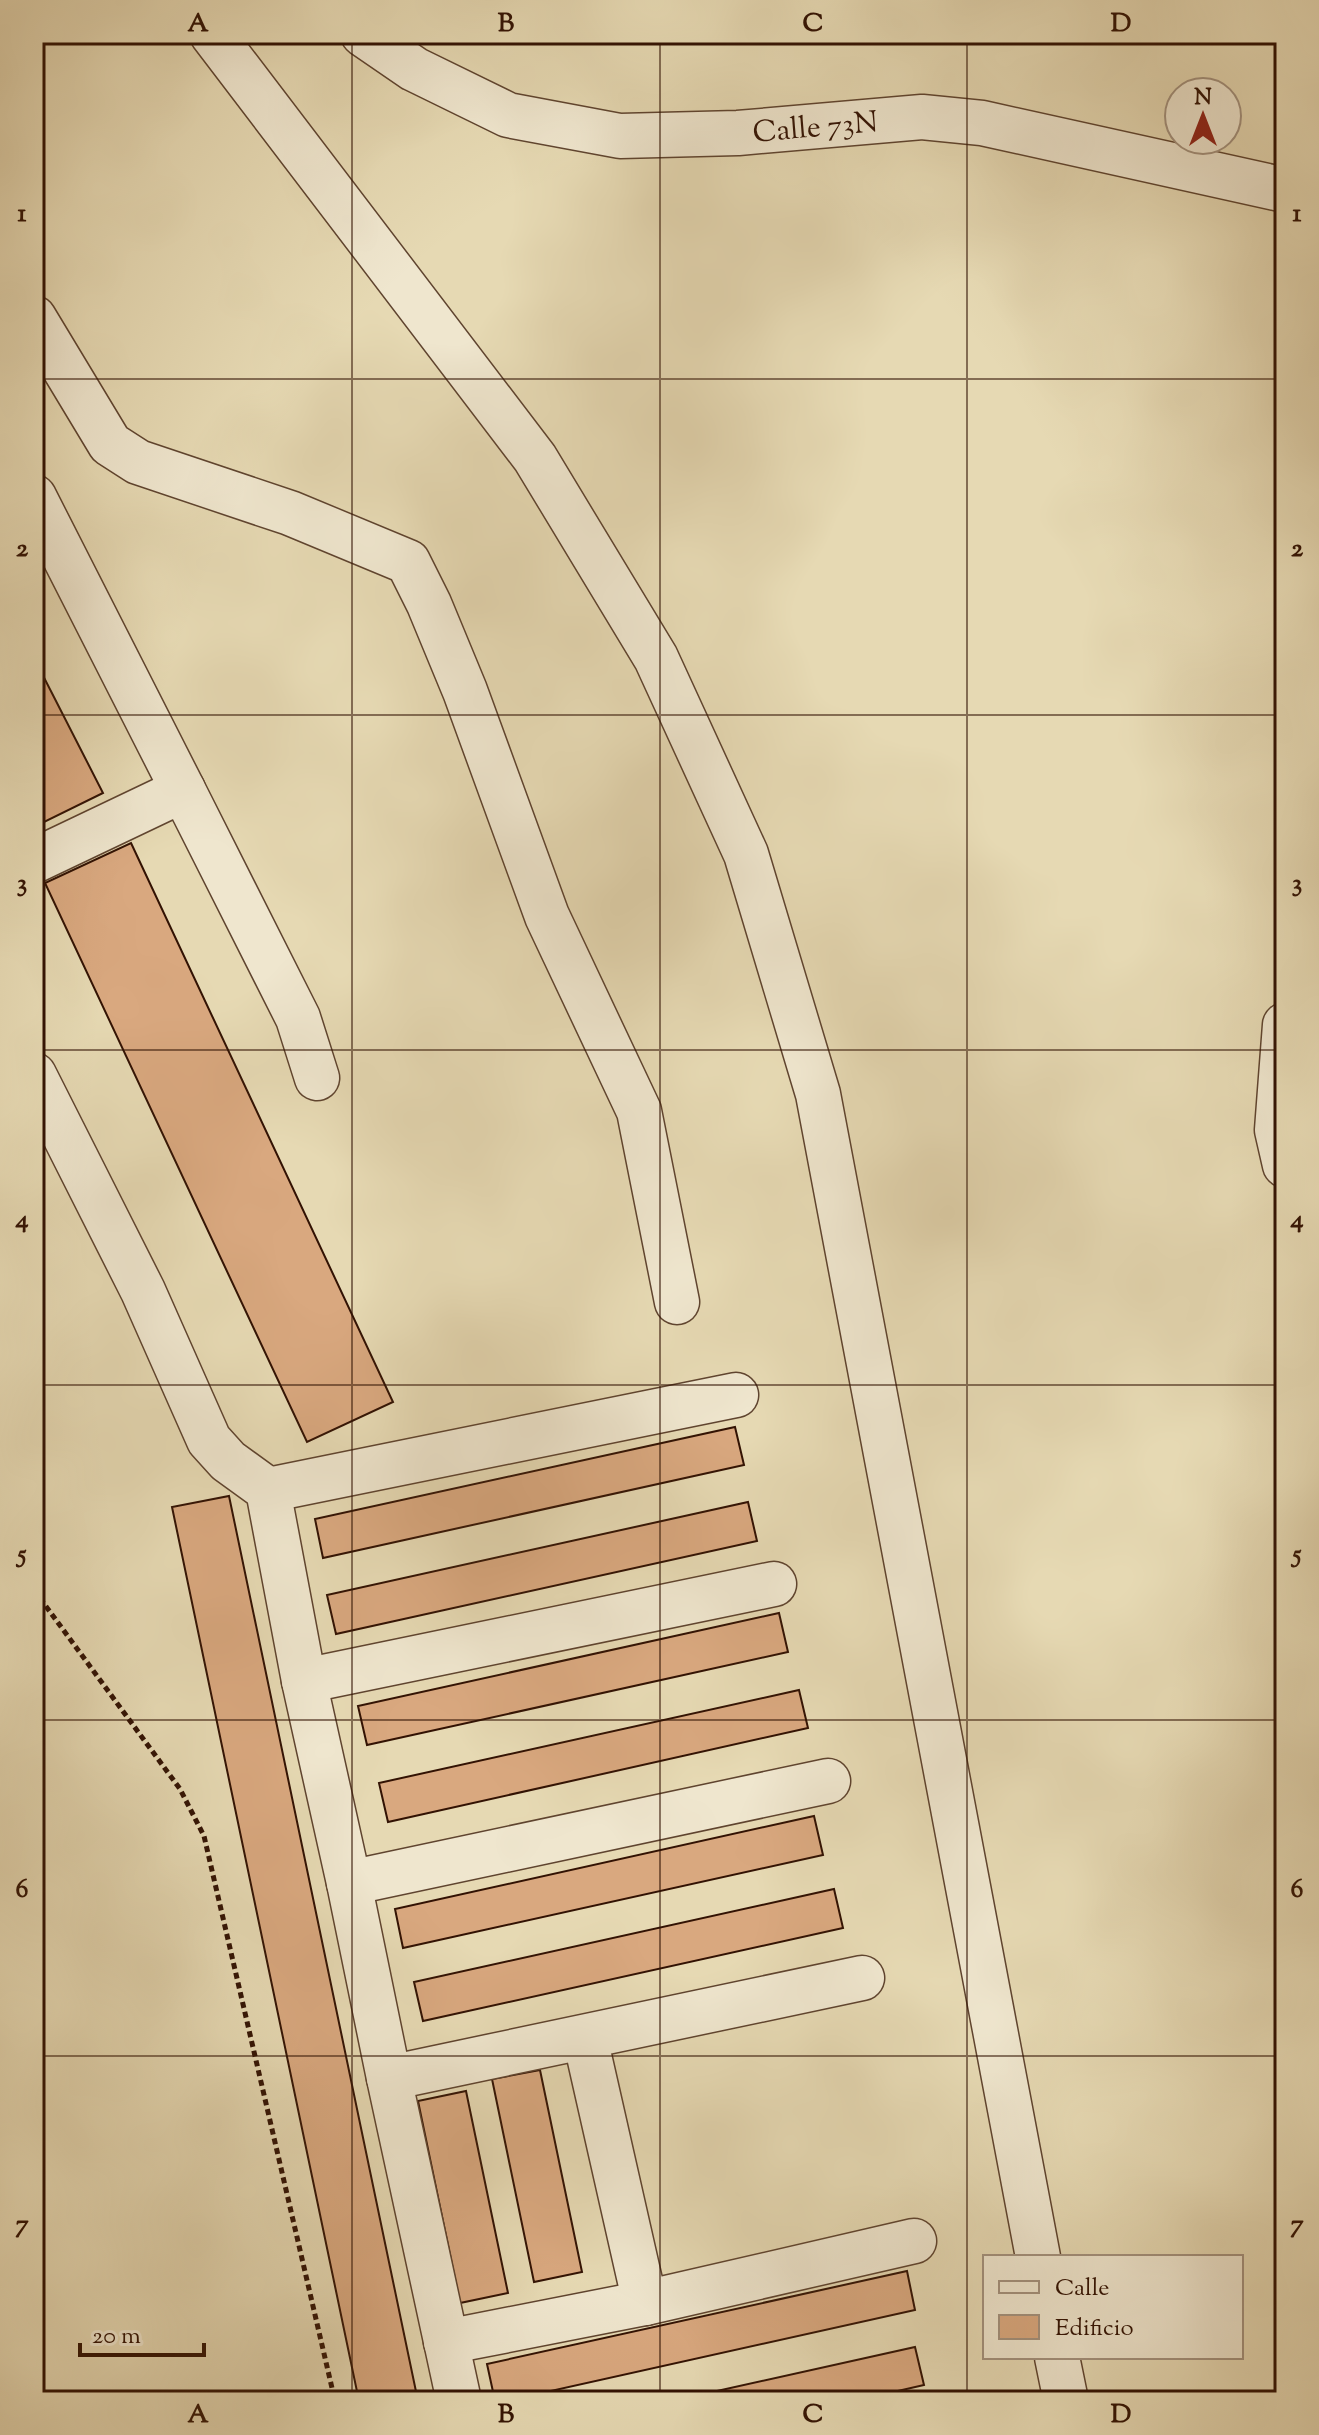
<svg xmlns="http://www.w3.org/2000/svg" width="1319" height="2435" font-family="'Sorts Mill Goudy',serif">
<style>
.building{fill:#d9a87f;stroke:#321203;stroke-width:2}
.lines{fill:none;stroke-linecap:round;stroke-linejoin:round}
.minor-casing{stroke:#5f442f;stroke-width:47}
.path{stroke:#321203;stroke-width:5;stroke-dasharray:6 4;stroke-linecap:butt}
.minor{stroke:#efe6ce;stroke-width:44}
.grid{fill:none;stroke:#321203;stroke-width:2;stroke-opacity:0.55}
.labels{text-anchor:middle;stroke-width:6;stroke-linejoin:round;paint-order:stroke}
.street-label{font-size:30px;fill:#321203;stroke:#efe6ce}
.neatline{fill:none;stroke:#321203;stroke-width:3}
.grid-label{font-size:26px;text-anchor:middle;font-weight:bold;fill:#321203}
</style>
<rect width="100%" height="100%" fill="#e6d9b3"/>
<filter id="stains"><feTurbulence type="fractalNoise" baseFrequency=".0025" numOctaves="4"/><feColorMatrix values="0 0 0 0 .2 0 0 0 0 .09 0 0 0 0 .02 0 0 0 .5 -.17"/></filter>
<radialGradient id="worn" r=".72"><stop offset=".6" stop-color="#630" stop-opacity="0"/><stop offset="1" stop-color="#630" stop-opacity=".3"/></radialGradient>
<path class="building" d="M34,658L103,793L34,827Z
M131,843L393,1402L307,1442L45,883Z
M735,1427L744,1465L323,1558L315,1519Z
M229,1496L418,2401H359L172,1507Z
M748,1502L757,1541L336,1634L327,1595Z
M779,1613L788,1652L367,1745L358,1706Z
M799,1690L808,1728L388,1822L379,1783Z
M814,1816L823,1855L403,1948L395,1909Z
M834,1889L843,1928L423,2021L414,1982Z
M540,2070L582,2272L534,2282L492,2079Z
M466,2091L508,2293L460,2303L418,2101Z
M907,2271L915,2310L506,2401H495L487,2364Z
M915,2347L924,2385L854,2401H672Z"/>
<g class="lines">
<g class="minor-casing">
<g id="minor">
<path d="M212,34L535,458L656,658L746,854L818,1094L1038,2257"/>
<path id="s1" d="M363,34L414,69L508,115L620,136L738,133L922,117L982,123L1285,190"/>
<path d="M34,318L110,444L138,462L290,513L408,562L429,604L465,691L547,916L639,1111L677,1302"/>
<path d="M34,497L183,790"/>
<path d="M34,861L183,790L298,1018L317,1078"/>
<path d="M1285,1025L1277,1130L1285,1165"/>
<path d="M34,1075L143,1291L209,1440L228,1461L268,1490L304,1681L349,1883L389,2078L459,2401"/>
<path d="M268,1490L736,1395"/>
<path d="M304,1681L774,1584"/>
<path d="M349,1883L828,1781"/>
<path d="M585,2038L645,2303"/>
<path d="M389,2078L862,1978"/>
<path d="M446,2342L645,2303L914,2241"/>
<path d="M1057,2357L1066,2401"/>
</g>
</g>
<path class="path" d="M34,1590L180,1789L204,1836L335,2401"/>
<use href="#minor" class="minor"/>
</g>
<path class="grid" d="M352,34V2401M660,34V2401M967,34V2401M34,379H1285M34,715H1285M34,1050H1285M34,1385H1285M34,1720H1285M34,2056H1285"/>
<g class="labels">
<g class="street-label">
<text dy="10" stroke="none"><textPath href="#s1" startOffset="476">Calle 73N</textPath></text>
</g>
</g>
<rect width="1319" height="2435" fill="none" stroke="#e6d9b3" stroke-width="88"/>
<rect x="983" y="2255" width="260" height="104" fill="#efe6ce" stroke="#a3917d" stroke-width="2"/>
<rect x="999" y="2281" width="40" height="12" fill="#efe6ce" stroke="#a3917d" stroke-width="2"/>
<text x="1055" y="2295" font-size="24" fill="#321203">Calle</text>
<rect x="999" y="2315" width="40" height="24" fill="#d9a87f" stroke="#a3917d" stroke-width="2"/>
<text x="1055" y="2335" font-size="24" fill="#321203">Edificio</text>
<g transform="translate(1203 116)"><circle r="38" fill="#efe6ce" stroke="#a3917d" stroke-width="2"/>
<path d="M0-6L14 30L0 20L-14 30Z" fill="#8f2418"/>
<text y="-12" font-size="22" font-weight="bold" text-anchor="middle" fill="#321203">N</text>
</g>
<path d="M80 2343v12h124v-12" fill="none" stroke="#321203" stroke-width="4"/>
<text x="92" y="2343" font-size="24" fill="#321203" stroke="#efe6ce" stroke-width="6" paint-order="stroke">20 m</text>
<rect x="44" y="44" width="1231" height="2347" class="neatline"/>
<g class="grid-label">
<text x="198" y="31">A</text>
<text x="506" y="31">B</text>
<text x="813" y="31">C</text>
<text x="1121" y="31">D</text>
<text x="22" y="221">1</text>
<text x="1297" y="221">1</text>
<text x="22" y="556">2</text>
<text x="1297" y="556">2</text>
<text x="22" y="891">3</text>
<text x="1297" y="891">3</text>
<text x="22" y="1227">4</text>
<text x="1297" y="1227">4</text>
<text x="22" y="1562">5</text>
<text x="1297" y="1562">5</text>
<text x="22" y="1897">6</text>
<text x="1297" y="1897">6</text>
<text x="22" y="2232">7</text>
<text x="1297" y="2232">7</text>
<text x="198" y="2422">A</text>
<text x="506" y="2422">B</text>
<text x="813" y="2422">C</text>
<text x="1121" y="2422">D</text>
</g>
<rect width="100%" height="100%" filter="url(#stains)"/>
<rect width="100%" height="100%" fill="url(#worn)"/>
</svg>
